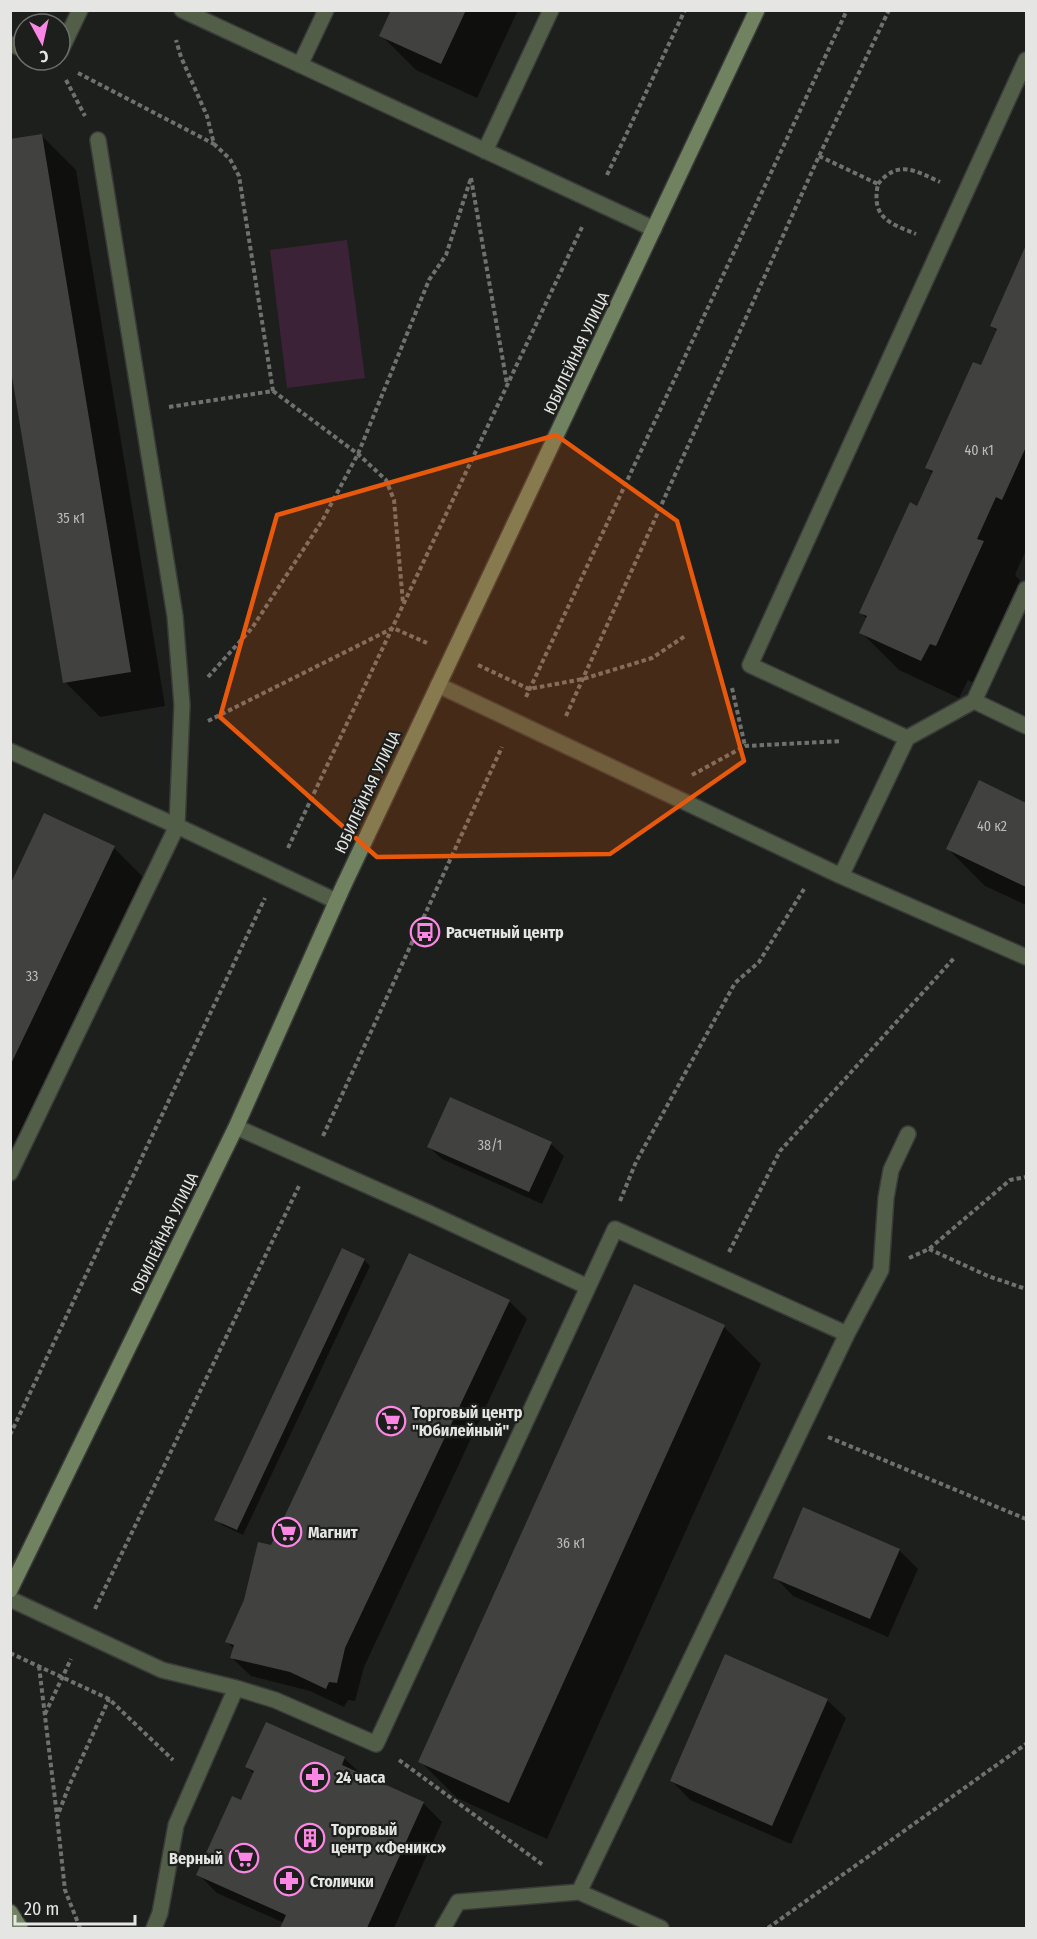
<svg xmlns="http://www.w3.org/2000/svg" width="1037" height="1939" font-family="'Fira Sans Condensed',sans-serif">
<style>
.grass{fill:#3c2236}
.shadow{fill:#0007}
.building{fill:#414240}
.lines{fill:none;stroke-linecap:round;stroke-linejoin:round}
.lane-casing{stroke:#393b38;stroke-width:18}
.secondary-casing{stroke:#393b38;stroke-width:18}
.path{stroke:#6f716e;stroke-width:4;stroke-dasharray:4.5 3;stroke-linecap:butt}
.lane{stroke:#535e49;stroke-width:15}
.secondary{stroke:#718261;stroke-width:15}
.marked{fill:#e8590c;fill-opacity:0.2;stroke:#e8590c;stroke-width:4.5;stroke-linejoin:round}
.labels{text-anchor:middle;stroke-width:4.5;stroke-linejoin:round;paint-order:stroke}
.number-label{font-size:14px;fill:#bcbdbb}
.street-label{font-size:16px;fill:#e5e6e4;stroke:#1d1f1c}
.poi-label{font-size:16px;font-weight:bold;fill:#e5e6e4;stroke:#1d1f1c;text-anchor:start}
</style>
<rect width="100%" height="100%" fill="#1d1f1c"/>
<path class="grass" d="M347,240L365,378L287,388L270,250Z"/>
<path class="shadow" d="M393,10H518L477,98L416,70L381,35Z
M41,135L76,170L165,706L100,717L65,682Z
M1026,249V550L1015,575L1020,580L974,683L968,680L959,698L899,670L861,632L867,619L861,613L918,508L933,474L927,468L982,367L998,332L992,326Z
M979,782L1026,804V905L985,886L948,849Z
M114,848L149,883L10,1175V888Z
M551,1144L564,1156L542,1204L442,1159L429,1147Z
M364,1260L370,1266L243,1535L222,1525L216,1519Z
M509,1301L527,1319L364,1667L355,1701L348,1700L344,1707L310,1691L251,1676L232,1658L234,1649L227,1642L271,1547Z
M724,1327L761,1364L547,1839L457,1798L420,1761Z
M899,1550L918,1569L888,1637L793,1596L775,1577Z
M827,1700L846,1718L791,1844L690,1800L672,1781Z
M344,1758L362,1775L423,1803L442,1822L394,1928H282L284,1923L217,1893L198,1874L242,1802L254,1774L247,1767Z"/>
<path class="building" d="M391,10H466L441,64L379,36Z
M42,134L131,672L63,683L10,365V139Z
M1026,245V447L1002,500L996,497L977,539L984,541L936,646L930,644L921,661L859,633L867,616L859,613L910,502L917,506L933,471L925,468L973,362L981,365L997,329L990,326Z
M979,780L1026,803V887L946,849Z
M44,813L115,846L10,1066V885Z
M450,1097L552,1142L529,1192L427,1147Z
M342,1248L365,1259L237,1530L214,1520Z
M409,1253L510,1300L345,1648L337,1683L329,1682L326,1689L290,1672L230,1658L234,1645L225,1642L244,1600L258,1542L271,1545Z
M634,1284L725,1325L509,1803L418,1762Z
M803,1507L900,1549L870,1619L773,1578Z
M725,1654L828,1699L772,1826L670,1781Z
M266,1722L345,1757L342,1765L424,1802L367,1928H280L286,1915L196,1875L232,1796L241,1800L254,1771L245,1767Z"/>
<g class="lines">
<g class="lane-casing">
<path id="lane" d="M182,10L654,229
M10,44L24,49
M60,52L80,10
M300,65L326,10
M98,140L175,616L182,705L177,826L336,901
M485,151L551,10
M438,685L841,876L1026,957
M974,701L1026,726
M907,738L750,665L1026,60
M10,751L177,826L10,1173
M841,876L907,738L974,701L1026,589
M236,1127L429,1213L588,1287
M10,1599L162,1670L236,1688L275,1700L376,1744L615,1229L847,1334
M579,1892L847,1334L881,1270L886,1198L891,1170L908,1134
M154,1928L160,1913L176,1825L236,1688
M443,1928L458,1902L579,1892L661,1928"/>
</g>
<g class="secondary-casing">
<path id="secondary" d="M10,1590L236,1127L342,889L757,10
M10,1912L20,1928"/>
</g>
<path class="path" d="M78,73L214,144
M66,80L85,116
M819,156L878,184C871,218 889,223 916,234
M607,175L685,10
M471,178L507,384
M878,184C898,159 916,171 940,182
M273,391L358,454L386,480L394,500L403,603
M169,407L273,391L239,176L230,159L214,144L207,116L181,57L176,40
M478,665L529,689L583,679L652,658L685,636
M208,677L252,628L322,521L358,454L429,280L446,255L471,178
M732,688L745,746
M526,697L847,10
M566,716L819,156L889,10
M208,721L393,628L427,643
M692,775L745,746L842,741
M288,848L583,225
M323,1136L502,747
M620,1201L636,1162L735,983L759,962L804,889
M929,1249L988,1276L1026,1289
M729,1252L780,1151L955,957
M909,1258L929,1249L1010,1180L1026,1177
M10,1435L265,898
M828,1437L1026,1519
M95,1609L299,1186
M10,1653L109,1699L173,1760
M39,1666L57,1816
M45,1714L71,1659
M399,1760L543,1865
M80,1928L65,1890L57,1817L69,1786L109,1699
M768,1928L1026,1744"/>
<use href="#lane" class="lane"/>
<use href="#secondary" class="secondary"/>
</g>
<path class="marked" d="M556,435L677,521L744,761L610,854L377,857L220,717L277,515Z"/>
<defs>
<g id="bus-ring" transform="scale(1.5)"><circle r="9.5" fill="#1d1f1c" stroke="#fc86e3" stroke-width="1.5"/><path d="M-5-6H5V4H4V6H2V4H-2V6H-4V4H-5ZM-3.5-4V0h7V-4ZM-3.5 1.2v1.5H-2V1.2ZM2 1.2v1.5H3.5V1.2Z" fill="#fc86e3"/></g>
<g id="supermarket-ring" transform="scale(1.5)"><circle r="9.5" fill="#1d1f1c" stroke="#fc86e3" stroke-width="1.5"/><path d="M-6-5.5h2.5l.6 2H6L4.5 2H-2.5L-4.4-4H-6ZM-1.5 3.2a1.3 1.3 0 1 0 .1 0ZM3 3.2a1.3 1.3 0 1 0 .1 0Z" fill="#fc86e3"/></g>
<g id="pharmacy-ring" transform="scale(1.5)"><circle r="9.5" fill="#1d1f1c" stroke="#fc86e3" stroke-width="1.5"/><path d="M-2-6h4v4h4v4h-4v4h-4v-4h-4v-4h4Z" fill="#fc86e3"/></g>
<g id="building-ring" transform="scale(1.5)"><circle r="9.5" fill="#1d1f1c" stroke="#fc86e3" stroke-width="1.5"/><path d="M-4-6H4V6H1V3H-1V6H-4ZM-2.5-4.3h1.7v1.8h-1.7ZM.8-4.3h1.7v1.8H.8ZM-2.5-1h1.7V.8h-1.7ZM.8-1h1.7V.8H.8Z" fill="#fc86e3"/></g>
</defs>
<g fill-rule="evenodd">
<use href="#bus-ring" x="425" y="932"/>
<use href="#supermarket-ring" x="391" y="1421"/>
<use href="#supermarket-ring" x="287" y="1532"/>
<use href="#pharmacy-ring" x="315" y="1777"/>
<use href="#building-ring" x="310" y="1838"/>
<use href="#supermarket-ring" x="244" y="1858"/>
<use href="#pharmacy-ring" x="289" y="1881"/>
</g>
<g class="labels">
<g class="number-label">
<text x="979" y="455">40 к1</text>
<text x="71" y="523">35 к1</text>
<text x="992" y="831">40 к2</text>
<text x="32" y="981">33</text>
<text x="490" y="1150">38/1</text>
<text x="571" y="1548">36 к1</text>
</g>
<g class="street-label">
<text transform="translate(576 353) rotate(-65)" y="6">ЮБИЛЕЙНАЯ УЛИЦА</text>
<text transform="translate(367 792) rotate(-65)" y="6">ЮБИЛЕЙНАЯ УЛИЦА</text>
<text transform="translate(164 1233) rotate(-64)" y="6">ЮБИЛЕЙНАЯ УЛИЦА</text>
</g>
<g class="poi-label">
<text x="446" y="938">Расчетный центр</text>
<text x="412" y="1418">Торговый центр<tspan x="412" dy="18">"Юбилейный"</tspan></text>
<text x="308" y="1538">Магнит</text>
<text x="336" y="1783">24 часа</text>
<text x="331" y="1835">Торговый<tspan x="331" dy="18">центр «Феникс»</tspan></text>
<text x="223" y="1864" text-anchor="end">Верный</text>
<text x="310" y="1887">Столички</text>
</g>
</g>
<rect width="1037" height="1939" fill="none" stroke="#e5e6e4" stroke-width="24"/>
<g transform="translate(42 42) rotate(172)"><circle r="28" fill="#1d1f1c" stroke="#6d6f6c" stroke-width="1.5"/>
<path d="M0-4.5L10 22L0 15L-10 22Z" fill="#fc86e3"/>
<text y="-9" font-size="16" font-weight="bold" text-anchor="middle" fill="#e5e6e4">С</text>
</g>
<path d="M15 1915v9h120v-9" fill="none" stroke="#e5e6e4" stroke-width="3"/>
<text x="24" y="1915" font-size="18" fill="#e5e6e4" stroke="#1d1f1c" stroke-width="4.5" paint-order="stroke">20 m</text>
</svg>
